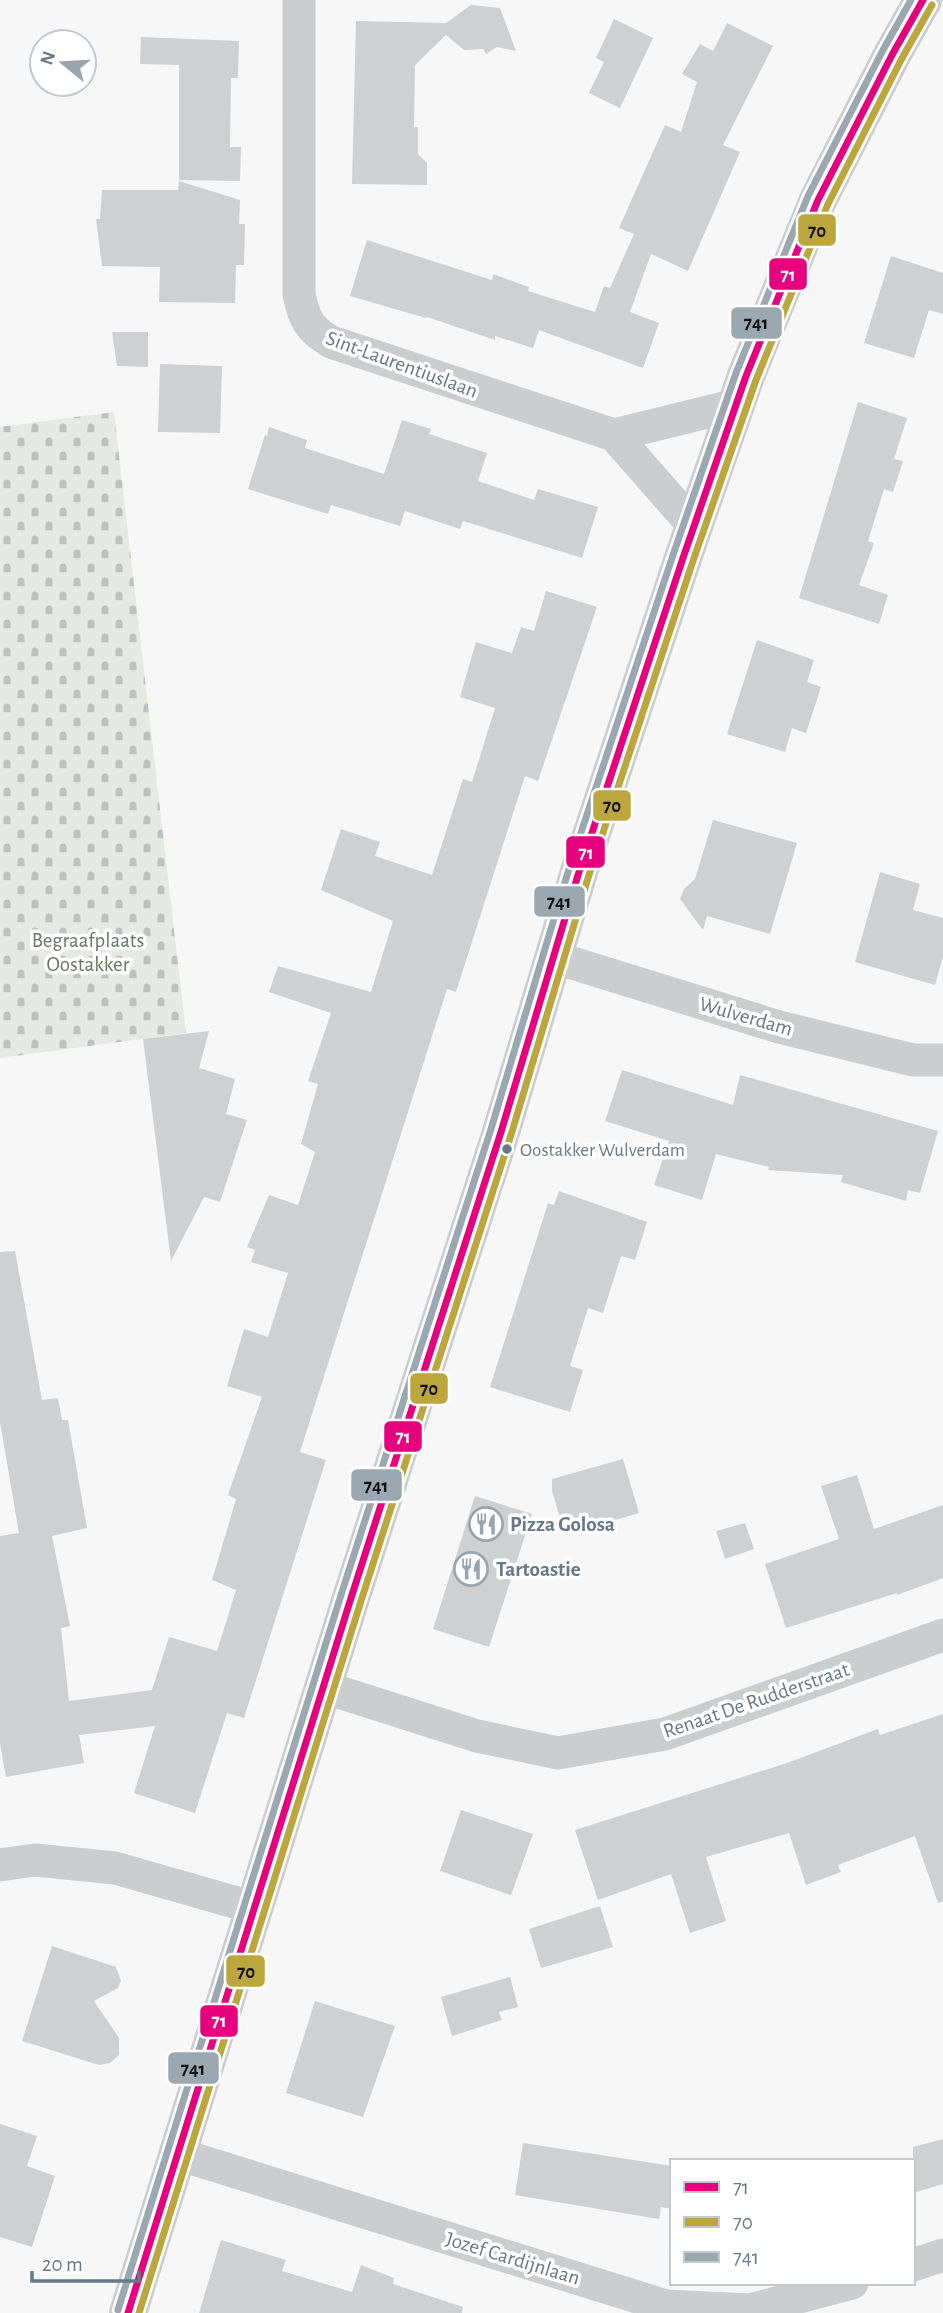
<svg xmlns="http://www.w3.org/2000/svg" width="943" height="2313" font-family="'Alegreya Sans',sans-serif">
<style>
.cemetery{fill:url(#cemetery-stones)}
.building{fill:#ced0d1}
.lines{fill:none;stroke-linecap:round;stroke-linejoin:round}
.minor{stroke:#cccdce;stroke-width:33}
.tertiary{stroke:#cccdce;stroke-width:38}
.bus-1-casing{stroke:#fff;stroke-width:12}
.bus-2-casing{stroke:#fff;stroke-width:12}
.bus-3-casing{stroke:#fff;stroke-width:12}
.bus-1{stroke:#e6007e;stroke-width:7}
.bus-2{stroke:#bba73d;stroke-width:7}
.bus-3{stroke:#9ca8b1;stroke-width:7}
.bus-dot{fill:#677987;stroke:#fff;stroke-width:2.5}
.labels{text-anchor:middle;stroke-width:7;stroke-linejoin:round;paint-order:stroke}
.bus-label{font-size:19px;fill:#677987;stroke:#fff;text-anchor:start}
.street-label{font-size:21px;fill:#677987;stroke:#fff}
.park-label{font-size:21px;fill:#667962;stroke:#fff}
.poi-label{font-size:21px;font-weight:bold;fill:#677987;stroke:#fff;text-anchor:start}
.line-badge{stroke:#fff;stroke-width:2.5}
.badge-label{font-size:19px;text-anchor:middle;font-weight:bold;fill:#fff}
.pale-badge-label{font-size:19px;text-anchor:middle;font-weight:bold;fill:#111}
</style>
<defs>
<pattern id="cemetery-stones" width="16" height="16" patternUnits="userSpaceOnUse" patternTransform="scale(1.75)"><rect width="16" height="16" fill="#e6e9e4"/><path d="M2 7V4a2 2 0 0 1 4 0v3zM10 15v-3a2 2 0 0 1 4 0v3z" fill="#bec2be"/></pattern>
</defs>
<rect width="100%" height="100%" fill="#f7f7f7"/>
<path class="cemetery" d="M114,412L186,1033L0,1058V427Z"/>
<path class="building" d="M471,5L500,8L516,51L497,47L486,54L483,49L464,50L446,35L415,65L414,127H418V154L427,163V185L352,184L356,21L446,23Z
M614,19L653,38L620,108L589,93L604,62L596,58Z
M727,23L773,46L723,145L740,152L688,271L651,254L630,312L659,323L643,368L539,330L533,348L495,336V340L427,317L426,318L350,296L367,240L492,280L493,274L529,287L528,291L595,312L604,286L610,288L634,234L619,228L665,125L681,132L697,82L682,74L700,44L713,51Z
M141,37L239,41L238,78H231L230,147H241L240,181L179,180V65L140,64Z
M179,181L240,200L239,224H245L244,265H236L235,303L159,302L160,267L102,266L96,219H100L102,190H178Z
M891,256L943,273V314L929,310L914,358L864,343Z
M112,332H148V367L117,366Z
M160,364L222,366L220,433L158,432Z
M858,402L907,418L894,459L903,461L893,492L884,489L868,541L874,543L859,585L888,595L879,624L799,598Z
M402,420L431,429L429,434L487,453L478,481L534,500L538,489L598,507L582,558L463,521L460,529L405,511L400,526L331,505L328,514L248,489L265,435L267,436L269,427L307,440L305,448L384,474Z
M546,591L597,607L538,781L525,776L456,992L447,989L300,1452L326,1460L244,1718L227,1713L195,1813L134,1793L155,1726L79,1735L84,1763L6,1777L0,1744V1536L19,1533L0,1422V1252L15,1251L42,1400L58,1398L62,1420H68L87,1528L52,1536L70,1626L61,1628L69,1701L152,1690L169,1637L217,1651L236,1590L212,1580L236,1499L228,1495L262,1397L227,1386L244,1329L268,1337L288,1273L251,1262L255,1250L247,1247L269,1195L298,1205L315,1152L301,1144L318,1084L308,1081L331,1013L269,992L278,966L371,992L393,921L321,890L341,829L380,842L375,856L432,875L463,779L472,782L495,708L460,697L476,642L512,653L521,627L534,631Z
M757,640L814,660L807,682L821,687L806,733L792,728L785,752L727,734Z
M713,820L797,843L770,934L707,916L703,930L680,899L684,889L695,879Z
M880,872L920,884L913,910L943,918V957L935,985L855,962Z
M209,1031L199,1068L235,1079L226,1114L247,1120L220,1202L204,1197L171,1261L143,1039Z
M622,1070L733,1105L740,1075L938,1131L920,1193L908,1190L906,1201L841,1182L843,1175L768,1170L769,1167L716,1154L702,1200L654,1185L669,1141L605,1121Z
M559,1191L647,1222L635,1260L621,1256L603,1313L588,1308L570,1366L583,1370L570,1412L490,1387L548,1203L554,1205Z
M623,1459L639,1513L565,1535L552,1491V1479Z
M857,1475L874,1529L943,1505V1578L897,1595V1593L786,1628L765,1564L839,1539L821,1486Z
M475,1496L532,1514L489,1647L433,1629Z
M745,1523L754,1549L725,1559L716,1531Z
M943,1714V1902L938,1903L915,1836L838,1865L841,1872L806,1885L789,1833L706,1857L726,1921L690,1933L671,1874L598,1900L575,1830L787,1763L878,1729L880,1735Z
M461,1810L533,1834L511,1895L440,1871Z
M600,1906L613,1947L541,1968L529,1929Z
M52,1946L116,1967L121,1981L118,1988L94,2001L119,2038V2055L110,2063L99,2065L22,2041Z
M510,1977L518,2007L499,2012L502,2020L452,2036L441,1997Z
M315,2001L395,2026L363,2117L286,2093Z
M0,2124L37,2136L27,2166L55,2176L32,2247L0,2237Z
M943,2139V2184L913,2193V2147Z
M523,2143L672,2166V2209L661,2207L659,2219L515,2195Z
M221,2240L286,2260L282,2271L352,2292L361,2265L394,2278L393,2284L463,2307L462,2313H199Z"/>
<g class="lines">
<path class="minor" d="M299,0V294C304,319 309,329 331,342L614,435L694,526
M614,435L736,405
M553,957L779,1027L913,1060H943
M323,1687L477,1736L558,1753L665,1734L943,1635
M0,1865L35,1860L115,1868L255,1908
M178,2154L666,2306L750,2310L852,2283
M913,2265L943,2255"/>
<path class="tertiary" d="M128,2313L351,1598L501,1132L578,875L683,558L746,376L818,200L892,55L923,0"/>
<g class="bus-1-casing">
<path id="bus-1" d="M128,2313L351,1598L501,1132L578,875L683,558L746,376L818,200L892,55L923,0"/>
</g>
<g class="bus-2-casing">
<path id="bus-2" d="M139,2313L361,1601L511,1135L588,878L693,561L756,380L828,204L901,60L932,5"/>
</g>
<g class="bus-3-casing">
<path id="bus-3" d="M118,2310L341,1595L491,1129L568,872L673,555L736,373L808,196L883,50L911,0"/>
</g>
<use href="#bus-1" class="bus-1"/>
<use href="#bus-2" class="bus-2"/>
<use href="#bus-3" class="bus-3"/>
</g>
<defs>
<g id="restaurant-ring" transform="scale(1.75)"><circle r="9.5" fill="#fff" stroke="#99a5ae" stroke-width="1.5"/><path d="M-5-6h1v4h1v-4h1v4h1v-4h1v5L-1.5 .5V6h-2V.5L-5-1ZM5-6V6H3V1.5H1.5Q1.5-4 5-6Z" fill="#99a5ae"/></g>
</defs>
<g fill-rule="evenodd">
<use href="#restaurant-ring" x="486" y="1524"/>
<use href="#restaurant-ring" x="471" y="1569"/>
</g>
<circle class="bus-dot" cx="507" cy="1149" r="6"/>
<g class="labels">
<g class="bus-label">
<text x="520" y="1156">Oostakker Wulverdam</text>
</g>
<g class="street-label">
<text transform="translate(402 364) rotate(20)" y="7">Sint-Laurentiuslaan</text>
<text transform="translate(746 1016) rotate(16)" y="7">Wulverdam</text>
<text transform="translate(756 1700) rotate(-19)" y="7">Renaat De Rudderstraat</text>
<text transform="translate(513 2258) rotate(17)" y="7">Jozef Cardijnlaan</text>
</g>
<g class="park-label">
<text x="88" y="947">Begraafplaats<tspan x="88" dy="24">Oostakker</tspan></text>
</g>
<g class="poi-label">
<text x="510" y="1531">Pizza Golosa</text>
<text x="496" y="1576">Tartoastie</text>
</g>
</g>
<g class="line-badge">
<rect x="797" y="213" width="40" height="34" rx="7" fill="#bba73d"/>
<rect x="768" y="257" width="40" height="34" rx="7" fill="#e6007e"/>
<rect x="730" y="306" width="53" height="34" rx="7" fill="#9ca8b1"/>
<rect x="592" y="789" width="40" height="33" rx="7" fill="#bba73d"/>
<rect x="565" y="835" width="41" height="34" rx="7" fill="#e6007e"/>
<rect x="533" y="885" width="53" height="33" rx="7" fill="#9ca8b1"/>
<rect x="409" y="1372" width="40" height="33" rx="7" fill="#bba73d"/>
<rect x="383" y="1420" width="40" height="33" rx="7" fill="#e6007e"/>
<rect x="350" y="1468" width="53" height="34" rx="7" fill="#9ca8b1"/>
<rect x="225" y="1954" width="41" height="34" rx="7" fill="#bba73d"/>
<rect x="199" y="2004" width="40" height="34" rx="7" fill="#e6007e"/>
<rect x="167" y="2051" width="53" height="34" rx="7" fill="#9ca8b1"/>
</g>
<g class="badge-label">
<text x="788" y="281">71</text>
<text x="586" y="859">71</text>
<text x="403" y="1443">71</text>
<text x="219" y="2027">71</text>
</g>
<g class="pale-badge-label">
<text x="817" y="237">70</text>
<text x="756" y="329">741</text>
<text x="612" y="812">70</text>
<text x="559" y="908">741</text>
<text x="429" y="1395">70</text>
<text x="376" y="1492">741</text>
<text x="246" y="1978">70</text>
<text x="193" y="2075">741</text>
</g>
<rect x="670" y="2159" width="245" height="126" fill="#ffffff" stroke="#c2c9cf" stroke-width="2"/>
<rect x="684" y="2182" width="35" height="10" fill="#e6007e" stroke="#c2c9cf" stroke-width="2"/>
<text x="733" y="2194" font-size="21" fill="#677987">71</text>
<rect x="684" y="2217" width="35" height="10" fill="#bba73d" stroke="#c2c9cf" stroke-width="2"/>
<text x="733" y="2229" font-size="21" fill="#677987">70</text>
<rect x="684" y="2252" width="35" height="10" fill="#9ca8b1" stroke="#c2c9cf" stroke-width="2"/>
<text x="733" y="2264" font-size="21" fill="#677987">741</text>
<g transform="translate(63 63) rotate(288)"><circle r="33" fill="#ffffff" stroke="#c2c9cf" stroke-width="2"/>
<path d="M0-5L12 26L0 18L-12 26Z" fill="#99a5ae"/>
<text y="-10" font-size="19" font-weight="bold" text-anchor="middle" fill="#677987">N</text>
</g>
<path d="M32 2271v10h107v-10" fill="none" stroke="#677987" stroke-width="3.5"/>
<text x="42" y="2271" font-size="21" fill="#677987" stroke="#ffffff" stroke-width="5" paint-order="stroke">20 m</text>
</svg>
